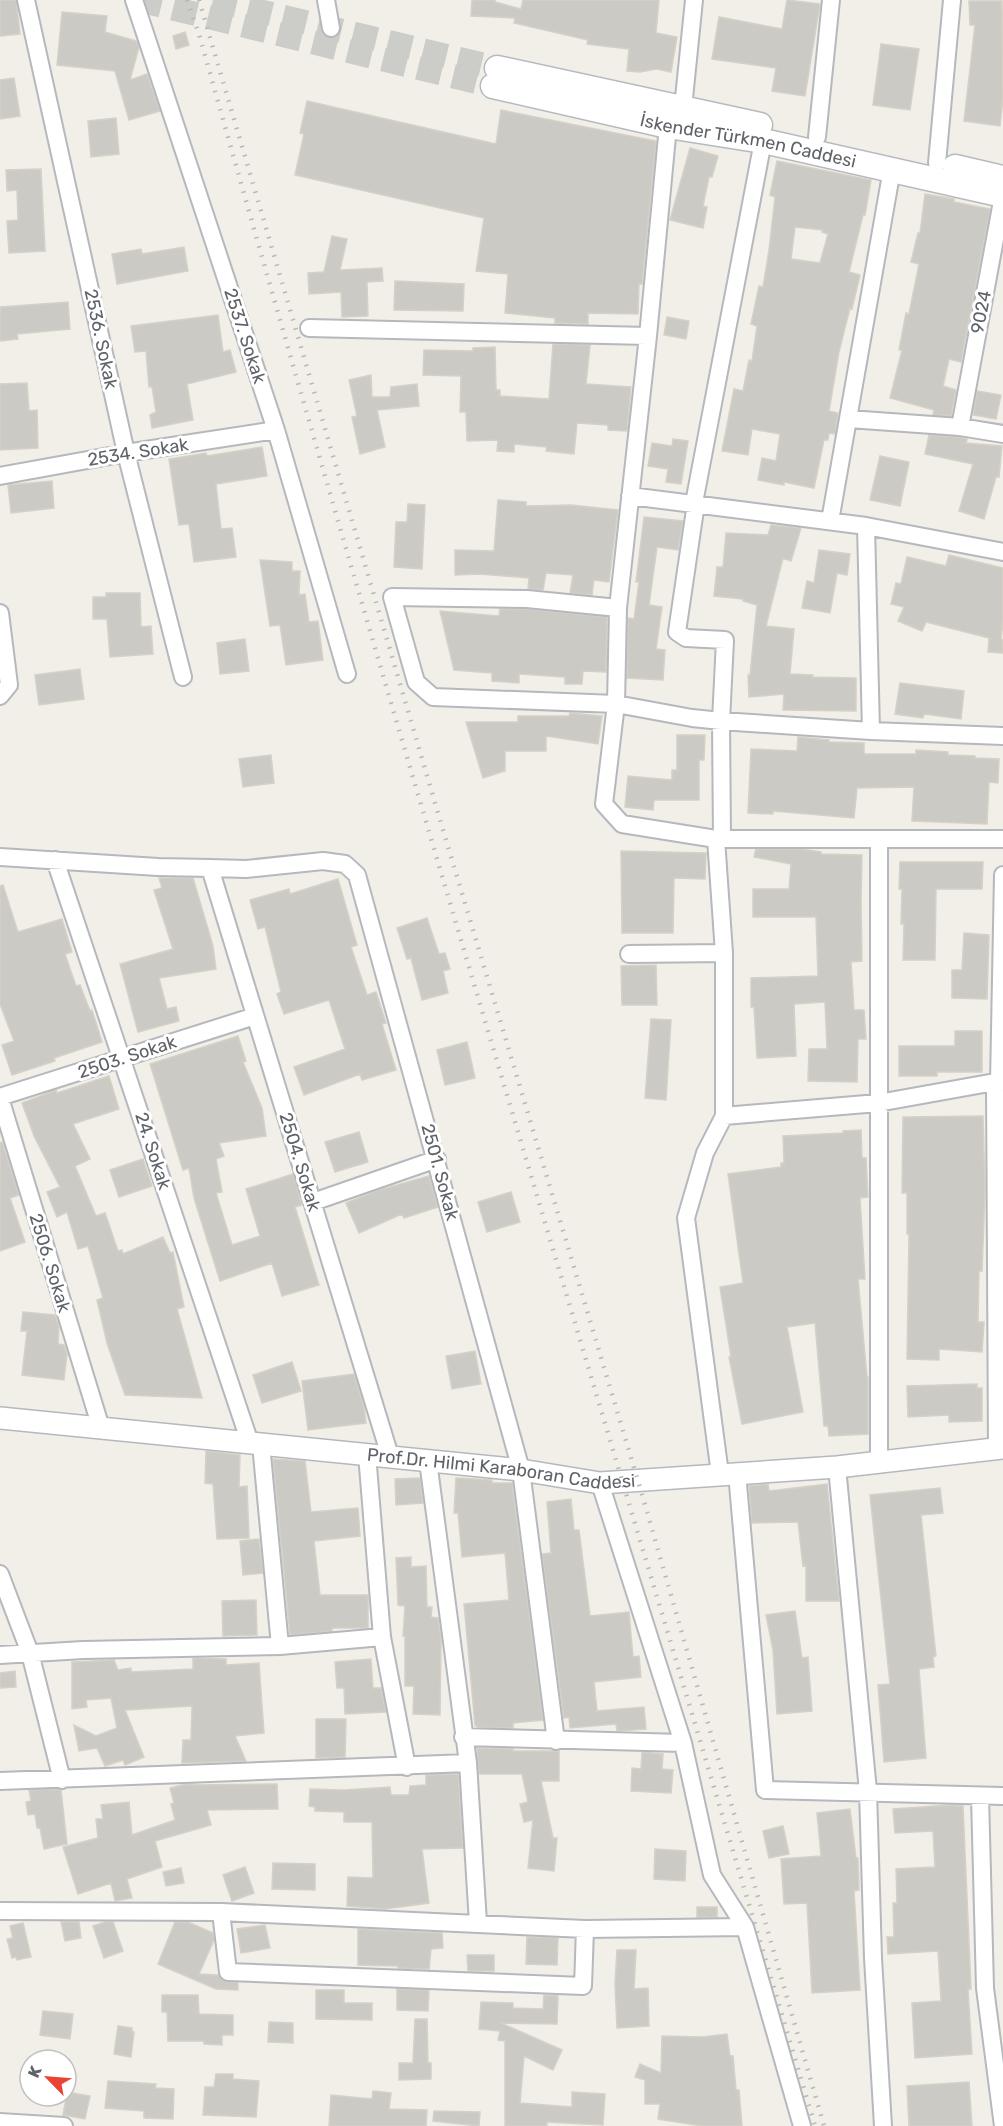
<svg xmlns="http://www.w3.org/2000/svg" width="1003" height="2126" font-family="Rubik,sans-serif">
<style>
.building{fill:#cccac5;stroke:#d6d1c6;stroke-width:1.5;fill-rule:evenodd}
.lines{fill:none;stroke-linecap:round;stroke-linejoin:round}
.secondary-tunnel{stroke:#ccccc8;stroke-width:24;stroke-dasharray:24 12;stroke-linecap:butt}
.minor-casing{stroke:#b5b8bc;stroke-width:20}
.tertiary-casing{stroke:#b5b8bc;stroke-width:24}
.secondary-casing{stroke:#b6babf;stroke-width:27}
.minor{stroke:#fff;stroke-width:16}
.tertiary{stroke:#fff;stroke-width:21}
.secondary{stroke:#fff;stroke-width:24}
.rail{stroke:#b6b7b8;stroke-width:4.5;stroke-dasharray:1.5 8;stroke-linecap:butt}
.labels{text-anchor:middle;stroke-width:6;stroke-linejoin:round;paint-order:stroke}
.street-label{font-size:18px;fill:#5f6368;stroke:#fff}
</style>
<rect width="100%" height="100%" fill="#f1efe8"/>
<path class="building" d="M0,0H16L20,34L0,36Z
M472,0H495V2L521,9L523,0H659L656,33L677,37L671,72L657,69L640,72L627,71L629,49L587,44L588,40L514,23L515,18L471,16Z
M787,0L820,4L805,96L772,91L776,68L712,59L719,17L782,29Z
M969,1H1002L1003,98L1000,126L964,121L975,25H970Z
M62,12L107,16L105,32L136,41L139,47L130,80L147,74L160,111L129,120L115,71L57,65Z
M185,32L189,45L176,49L173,36Z
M881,44L919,49L910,110L873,105Z
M14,78L20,116L0,119V80Z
M307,101L496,144L501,110L656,141L642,284H639L638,314L588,313V324L555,323V318L505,313L508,274L476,271L484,218L295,175L304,134L300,133Z
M116,118L119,154L91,157L88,121Z
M690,148L718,156L712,177H709L703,206L707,207L703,228L670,220Z
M777,161L871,180L865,215H863L849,272L860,275L852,309L850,308L839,352L829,411L838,413L835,434L829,433L828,440H824L814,488L784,482V485L758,480L762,458L776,461L780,434L752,429L748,455L722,451L734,389L743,391L749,360L752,361L757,326L751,324L759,286L763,287L769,250L775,197L770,195ZM795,227L823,230L822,232L828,234L820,263L791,259Z
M41,169L45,251L9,253L7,221L18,220L17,190L7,191L6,170Z
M925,194L954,199V202L990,209L961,362L949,359L943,386L956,390L951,416L933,415L934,410L890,398L902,350H899L906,313L909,314L919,264L911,262L918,233H920Z
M332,236L347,239L340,270L382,268L383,281L367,282L368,316L342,317L341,292L309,294L308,273L324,272Z
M184,247L188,271L117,284L112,254L141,249L142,254Z
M395,281L464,284L463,311L394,310Z
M68,302L70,329L17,334L18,339L0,341V307Z
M218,315L223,352L230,350L236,372L187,384L193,420L152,428L150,415L156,412L152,387H149L146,351L135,352L131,326Z
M667,317L689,321L686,339L664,335Z
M553,344L590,345L586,384L631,387L627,431L608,430V425L577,423L574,454L546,451L547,447L514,444V452L497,451L498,440L467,441L466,412H460L461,376L423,375L424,350L473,351V348L495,347L496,390H500V396L549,399Z
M371,375L372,397H390L391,387L417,384L419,406L377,410L385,447L360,454L352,417L357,416L349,380Z
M27,383L29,411L37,410L38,448L0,450V384Z
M977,391L1001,395L996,419L973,415Z
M929,435L959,437L967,439L966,443L1002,446L999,477H996L984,519L959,511L973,464L925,454Z
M673,439L688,441L681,484L666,482L668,469L648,466L652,443L672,446Z
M262,447L267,476L216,484L221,529L232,528L236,557L194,562L189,524L179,525L169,459L206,453L207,456Z
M880,456L909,462L900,506L870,500Z
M52,481L54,508L11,513L8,485Z
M498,500L526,502V506L571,505L618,510L609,582L594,580L592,595L570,593L573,575L546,573L543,590L528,589L529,578L480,574L455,575V550L494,551Z
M408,504L425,505L422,569L394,567L396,522H407Z
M644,517L683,521L678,550L657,547L649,605L662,607L656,649L665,650L663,680L627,678L628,618L634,619L639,582H636Z
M771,525L801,528L791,561L783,558L766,626L794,629L790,674L813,675L812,677L856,678V711L783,710L784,694L749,697L748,675H750L757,605L743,601V599L714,596L717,567H723L726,533L768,535Z
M819,550L850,554L847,575L837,573L830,613L802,608L807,581L814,583Z
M949,555L1003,568V622L1001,639L1003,640V653L988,652L989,638L993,639L926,622L922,631L898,621L904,607L891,604L896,583L901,584L907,557L946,566Z
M260,560L292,562V571H300L299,595L305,594L309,622L318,621L323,660L286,665L280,625L270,626Z
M106,593H140L141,627L151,626L153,654L110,657L107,619H93V597H106Z
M500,609H526L607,617L606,672L583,671L582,684H565V677L519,674V683L492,681V673L454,670L440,611L499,616Z
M245,639L249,671L220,674L217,643Z
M80,669L84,699L39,705L35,675Z
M900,683L964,691L961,719L924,714L923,718L895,714Z
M570,713L602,716L598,744L546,736V751H505V771L483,778L466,722H518V716H569Z
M677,735H705L704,760H699V800H654L653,810L625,807L628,776L672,780V770H677Z
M798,737L829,740V742L864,743V754H916V750L948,752V755L975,756V758L999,759L998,783L989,782L987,824L912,821L914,787L857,788L854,818L773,811V814L748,813L751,749L797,751Z
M271,755L274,783L243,787L239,759Z
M756,849H801L821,852V854L862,855L861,902L862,961L851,962L854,1010H864L866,1039H858L857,1082L808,1081L809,1049H827L825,1002L794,1004L796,1056L757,1058L754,1007H751V978L818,976L816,917H753V889H789L791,864L754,857Z
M621,851L706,853L705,879L674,878L673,933H622Z
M900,862H983L982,889H936L935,960H903L904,924H901L902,889H899Z
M159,878H193L213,946L216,969L159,978L167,1009L176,1007L179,1021L138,1032L120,964L173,949L154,890L162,888Z
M338,879L357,945L351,947L367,995L376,992L386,1023L382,1024L396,1070L362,1080L360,1074L304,1095L294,1067L345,1049L329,1000L284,1014L277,994L281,992L265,927L258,929L250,900L289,889L290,894Z
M3,885L18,932L62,919L72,952L65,954L76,986L80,985L90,1011L92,1010L102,1042L54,1058L55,1061L12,1075L2,1045L14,1041L0,1004V886Z
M427,918L439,954L445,953L450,969L443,971L448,993L422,1000L411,958L407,959L397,928Z
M964,933L989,935L987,999L952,998V970H962Z
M656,965L657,1005H622L621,966Z
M651,1019L671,1020L666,1100L645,1098Z
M955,1031H982V1072H937V1076H899V1046H955Z
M238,1036L246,1061L243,1062L262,1108L266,1136L219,1143L224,1156L216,1159L222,1192L216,1193L232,1245L260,1236L246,1189L293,1174L302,1205L295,1207L319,1285L282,1296L272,1263L220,1281L194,1198L189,1168L183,1170L150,1064Z
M467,1042L475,1078L445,1085L437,1050Z
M109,1076L119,1109L73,1124L90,1159L75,1166L96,1216L105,1213L118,1251L122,1250L123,1254L163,1237L170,1253L173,1252L184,1307L177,1309L202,1398L125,1395L107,1343L97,1300L103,1298L88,1246L78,1249L67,1212L57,1217L47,1192L60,1187L34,1136L22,1103L56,1090L57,1093Z
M983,1116L985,1191L982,1271H979L978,1322H984L982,1352L939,1349V1360L907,1359L909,1234H907V1193H902L903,1117Z
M861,1130L862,1158H866L868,1197L860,1198L865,1279H858L867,1377H868V1434L829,1436L828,1426H824L815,1323L787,1327L803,1412L742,1424L729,1357H731L720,1287L743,1283L728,1174L781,1167V1163H784L783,1136L843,1133V1131Z
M359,1132L368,1162L335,1172L325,1142Z
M2,1142L19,1195L10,1198L25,1242L0,1251V1143Z
M143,1159L152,1186L119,1197L110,1170Z
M429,1176L438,1207L404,1218L402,1214L359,1233L346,1203L376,1191Z
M511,1192L520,1222L487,1232L478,1202Z
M23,1312L55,1315L59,1327L58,1344L64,1345L67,1354L64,1380L22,1375L27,1331H21Z
M475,1351L481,1384L452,1389L446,1356Z
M292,1362L301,1391L262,1403L253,1375Z
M354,1374L364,1407L366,1423L308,1430L302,1381Z
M977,1384V1388H982V1421L949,1422V1415L908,1417L907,1386Z
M206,1451L240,1455L239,1487L247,1486L249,1538L217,1539L213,1484L205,1483Z
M273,1459L305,1461L311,1512L358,1508L360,1536L314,1541L320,1595H368V1628H332V1631L290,1635Z
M420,1478L423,1503L396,1505L395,1479Z
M456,1478L492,1480V1483H512L543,1720L513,1723V1728L477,1727L475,1725L464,1604L509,1600L505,1553L462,1557L458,1513H454Z
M768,1484L769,1491L827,1484L839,1601H806V1565L803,1566L798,1522L752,1523L749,1486Z
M940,1488L943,1513L921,1515L936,1656L933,1657L934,1667L919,1669L926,1758L884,1762L878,1685L890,1684L870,1495Z
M571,1499L574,1530H579L590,1616L629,1612L633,1657L639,1656L641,1677L594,1682L597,1711L644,1707L646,1729L617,1731L616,1724L570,1728L569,1717L564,1718L542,1554L551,1553L547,1502Z
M259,1539L263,1573L243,1575L240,1541Z
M411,1557V1567L426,1566L427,1607H432L431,1617L438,1618L441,1640L440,1715L413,1714L414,1686H405V1636H403L405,1606L398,1605L396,1558Z
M256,1600L257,1635L223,1636L222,1601Z
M795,1611L802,1658L808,1657L812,1711L777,1714L773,1650L766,1615Z
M193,1658L226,1659V1665L259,1663L264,1733L235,1736L246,1761L182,1763L183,1740H191L192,1706L125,1710L144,1757L125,1765L123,1760L105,1766L97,1748L79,1751L74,1725L96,1736L117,1728L111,1698L86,1700L87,1707L72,1709V1662L114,1660L118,1670L131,1668V1672L193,1669Z
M371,1659L373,1688H381L386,1712L345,1714L344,1688H337L335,1662Z
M15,1671L16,1687L0,1688V1673Z
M316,1719H346L345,1757L316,1758Z
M477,1748L513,1749V1751H559V1781H541L553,1838H557L554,1871L528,1868L533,1820L524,1822L520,1804L528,1802L522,1774H479Z
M642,1752L663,1754L662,1769L673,1770L671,1793L631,1791L632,1768L641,1769Z
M458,1774L463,1848L422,1849L429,1903L385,1909L347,1906L348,1877L373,1878L372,1822H344V1812L315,1811V1807L309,1806L310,1789L344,1790L390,1787L391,1795H409L410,1786L426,1785V1775Z
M195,1784L191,1785L277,1784L278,1809L207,1810L211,1825L155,1841L162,1867L127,1879L132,1898L115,1901L111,1883L78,1894L63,1847L98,1838L96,1819H103L101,1805L129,1802L132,1835L175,1820L171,1804L174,1803L170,1788L182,1785Z
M58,1789L61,1790L67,1844L44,1849L40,1828H37L35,1814L28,1815L26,1802L31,1801L29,1790Z
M951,1805L963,1806L971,1989H968L972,2054L915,2058L912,2003L941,2001L938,1951L888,1954L887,1937H894L893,1903H897L896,1869L935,1867L933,1831L895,1833L893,1809Z
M850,1809L856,1858H858L859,1890L854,1891L860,1990L812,1993L807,1903L784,1904L781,1859L821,1856L817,1813Z
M783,1826L789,1854L769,1858L763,1831Z
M655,1849L686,1851L685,1881L654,1879Z
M273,1863L315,1864V1890L272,1889Z
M245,1867L254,1893L232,1901L223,1875Z
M181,1868L184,1883L166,1886L163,1872Z
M697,1907H717V1917H697Z
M61,1922H79L81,1938L65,1941Z
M105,1922H113L123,1951L104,1958L93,1926Z
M175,1922H188L213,1933L214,1940L199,1974L218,1975L223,1981L238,1983V1990L216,1989L158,1964Z
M23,1923L31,1957L17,1960L16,1957L12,1958L7,1939L13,1938L10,1926Z
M265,1925L270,1948L241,1953L237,1929Z
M358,1929L442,1933L443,1948L431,1949L429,1969L398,1968V1966L358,1965Z
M527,1937L558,1938L557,1965L526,1964Z
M617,1950H636L634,1989L648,1988L649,2026L617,2028L615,1984Z
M467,1955H494V1971H468Z
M397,1989L429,1990L428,2011L397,2010Z
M316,1990H344V2003H372V2020L316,2019Z
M162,1995H198L199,2014L233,2015V2035H222V2045L204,2044V2041H168L167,2012H162Z
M544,1995L558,1996L557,2024L501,2023L562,2050L553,2070L524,2056L520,2103L572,2107V2092L605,2094L603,2125L547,2122V2126H505V2041L498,2040L500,2031L479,2029L481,2002L513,2003V2008L543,2009Z
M43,2011L73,2014L70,2039L40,2035Z
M415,2019H427L428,2063H431V2079L399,2080V2063H413Z
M269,2022L293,2023V2043L268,2042Z
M118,2026L132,2028V2032H134L131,2057L114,2054Z
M727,2034L730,2056H733L736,2090H739L742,2126H702L658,2119L660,2104H645V2080L635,2077L640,2064L661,2073L662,2036L702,2037Z
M216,2074H233V2079L259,2081L256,2117L203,2115L205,2087H214Z
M108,2081L156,2084L155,2088L174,2089L173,2119L144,2118V2111L105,2108Z
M969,2082L972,2126H909L907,2086Z
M373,2091L391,2093L389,2109L427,2110L426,2126H329L331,2095L372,2099Z
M67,2092L90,2096L85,2119L63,2115Z
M434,2111L480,2112L479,2126L433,2121Z"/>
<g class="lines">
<path class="secondary-tunnel" d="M138,0L493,86
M213,0L497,68"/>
<g class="minor-casing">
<path id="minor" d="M26,0L126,453L183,677
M134,0L276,430L347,674
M326,0L331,28
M683,108L694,0
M668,126L648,336L618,608L616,704L604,804L622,824L716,839H1003
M817,137L831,0
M937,163L952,0
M309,328L648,336
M849,419L960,427L1003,434
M960,427L1003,196
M0,476L126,453L276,430
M630,496L866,526L1003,552
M694,503L763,141
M696,503L677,632L686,638L725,640L721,721L722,839
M830,521L892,169
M866,526L871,731
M618,608L527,599L392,597L416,682L433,697L616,704L692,718L721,721L871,731L1003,736
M0,613L9,685L0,696
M716,839L724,953V1116L705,1153L686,1218L720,1474
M879,839V1461
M0,857L158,867L210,868L246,869L323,861L345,864L357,875L521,1470L556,1741
M55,860L250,1443
M210,868L390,1456
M629,954L724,953
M0,1097L255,1016
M0,1098L101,1428
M724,1116L878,1103L995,1082
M313,1202L437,1159
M261,1444L280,1646
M997,1448L995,1082L999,1083L1003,875
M367,1454L382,1637L407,1767
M428,1461L468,1763L478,1923
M837,1467L868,1791L873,1958L883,2126
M737,1473L765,1790L1003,1796
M600,1483L683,1743L712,1875L745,1927L802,2126
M0,1574L30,1653L62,1780
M0,1655L83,1650L280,1646L382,1637
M463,1737L683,1743
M0,1781L468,1763
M980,1796L985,1988L1003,2126
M0,1911L221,1912L585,1929L745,1927
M221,1912L228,1972L583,1986L585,1929
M0,2122L64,2126"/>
</g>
<g class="tertiary-casing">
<g id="tertiary">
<path id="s1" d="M0,1418L521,1470L600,1483L837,1467L1003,1448"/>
</g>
</g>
<g class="secondary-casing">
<g id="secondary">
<path d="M497,68L760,125"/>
<path id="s2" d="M493,86L668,126L763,141L1003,195"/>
<path d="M955,167L1003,178"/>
</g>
</g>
<use href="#minor" class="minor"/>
<use href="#tertiary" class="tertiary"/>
<use href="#secondary" class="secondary"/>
<path class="rail" d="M187,0L199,34C395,734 608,1429 815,2126
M199,0L438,813L641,1491L824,2126"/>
</g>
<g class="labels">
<g class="street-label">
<text dy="6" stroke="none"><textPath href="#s2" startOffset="261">İskender Türkmen Caddesi</textPath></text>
<text transform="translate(981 312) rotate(-79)" y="6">9024</text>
<text transform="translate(245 336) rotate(72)" y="6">2537. Sokak</text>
<text transform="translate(101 339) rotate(78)" y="6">2536. Sokak</text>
<text transform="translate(138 452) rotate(-9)" y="6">2534. Sokak</text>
<text transform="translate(127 1057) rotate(-18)" y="6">2503. Sokak</text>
<text transform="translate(153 1151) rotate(72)" y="6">24. Sokak</text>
<text transform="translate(300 1162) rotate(73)" y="6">2504. Sokak</text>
<text transform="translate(440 1172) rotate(75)" y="6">2501. Sokak</text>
<text transform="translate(50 1263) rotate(73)" y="6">2506. Sokak</text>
<text dy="6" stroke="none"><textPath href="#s1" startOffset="504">Prof.Dr. Hilmi Karaboran Caddesi</textPath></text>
</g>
</g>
<g transform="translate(48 2078) rotate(295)"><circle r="28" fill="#ffffff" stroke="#bfc1c3" stroke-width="1.5"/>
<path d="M0-4.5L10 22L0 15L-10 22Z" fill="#ea4335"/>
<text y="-9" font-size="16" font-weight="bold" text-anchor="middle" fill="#5f6368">K</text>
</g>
</svg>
